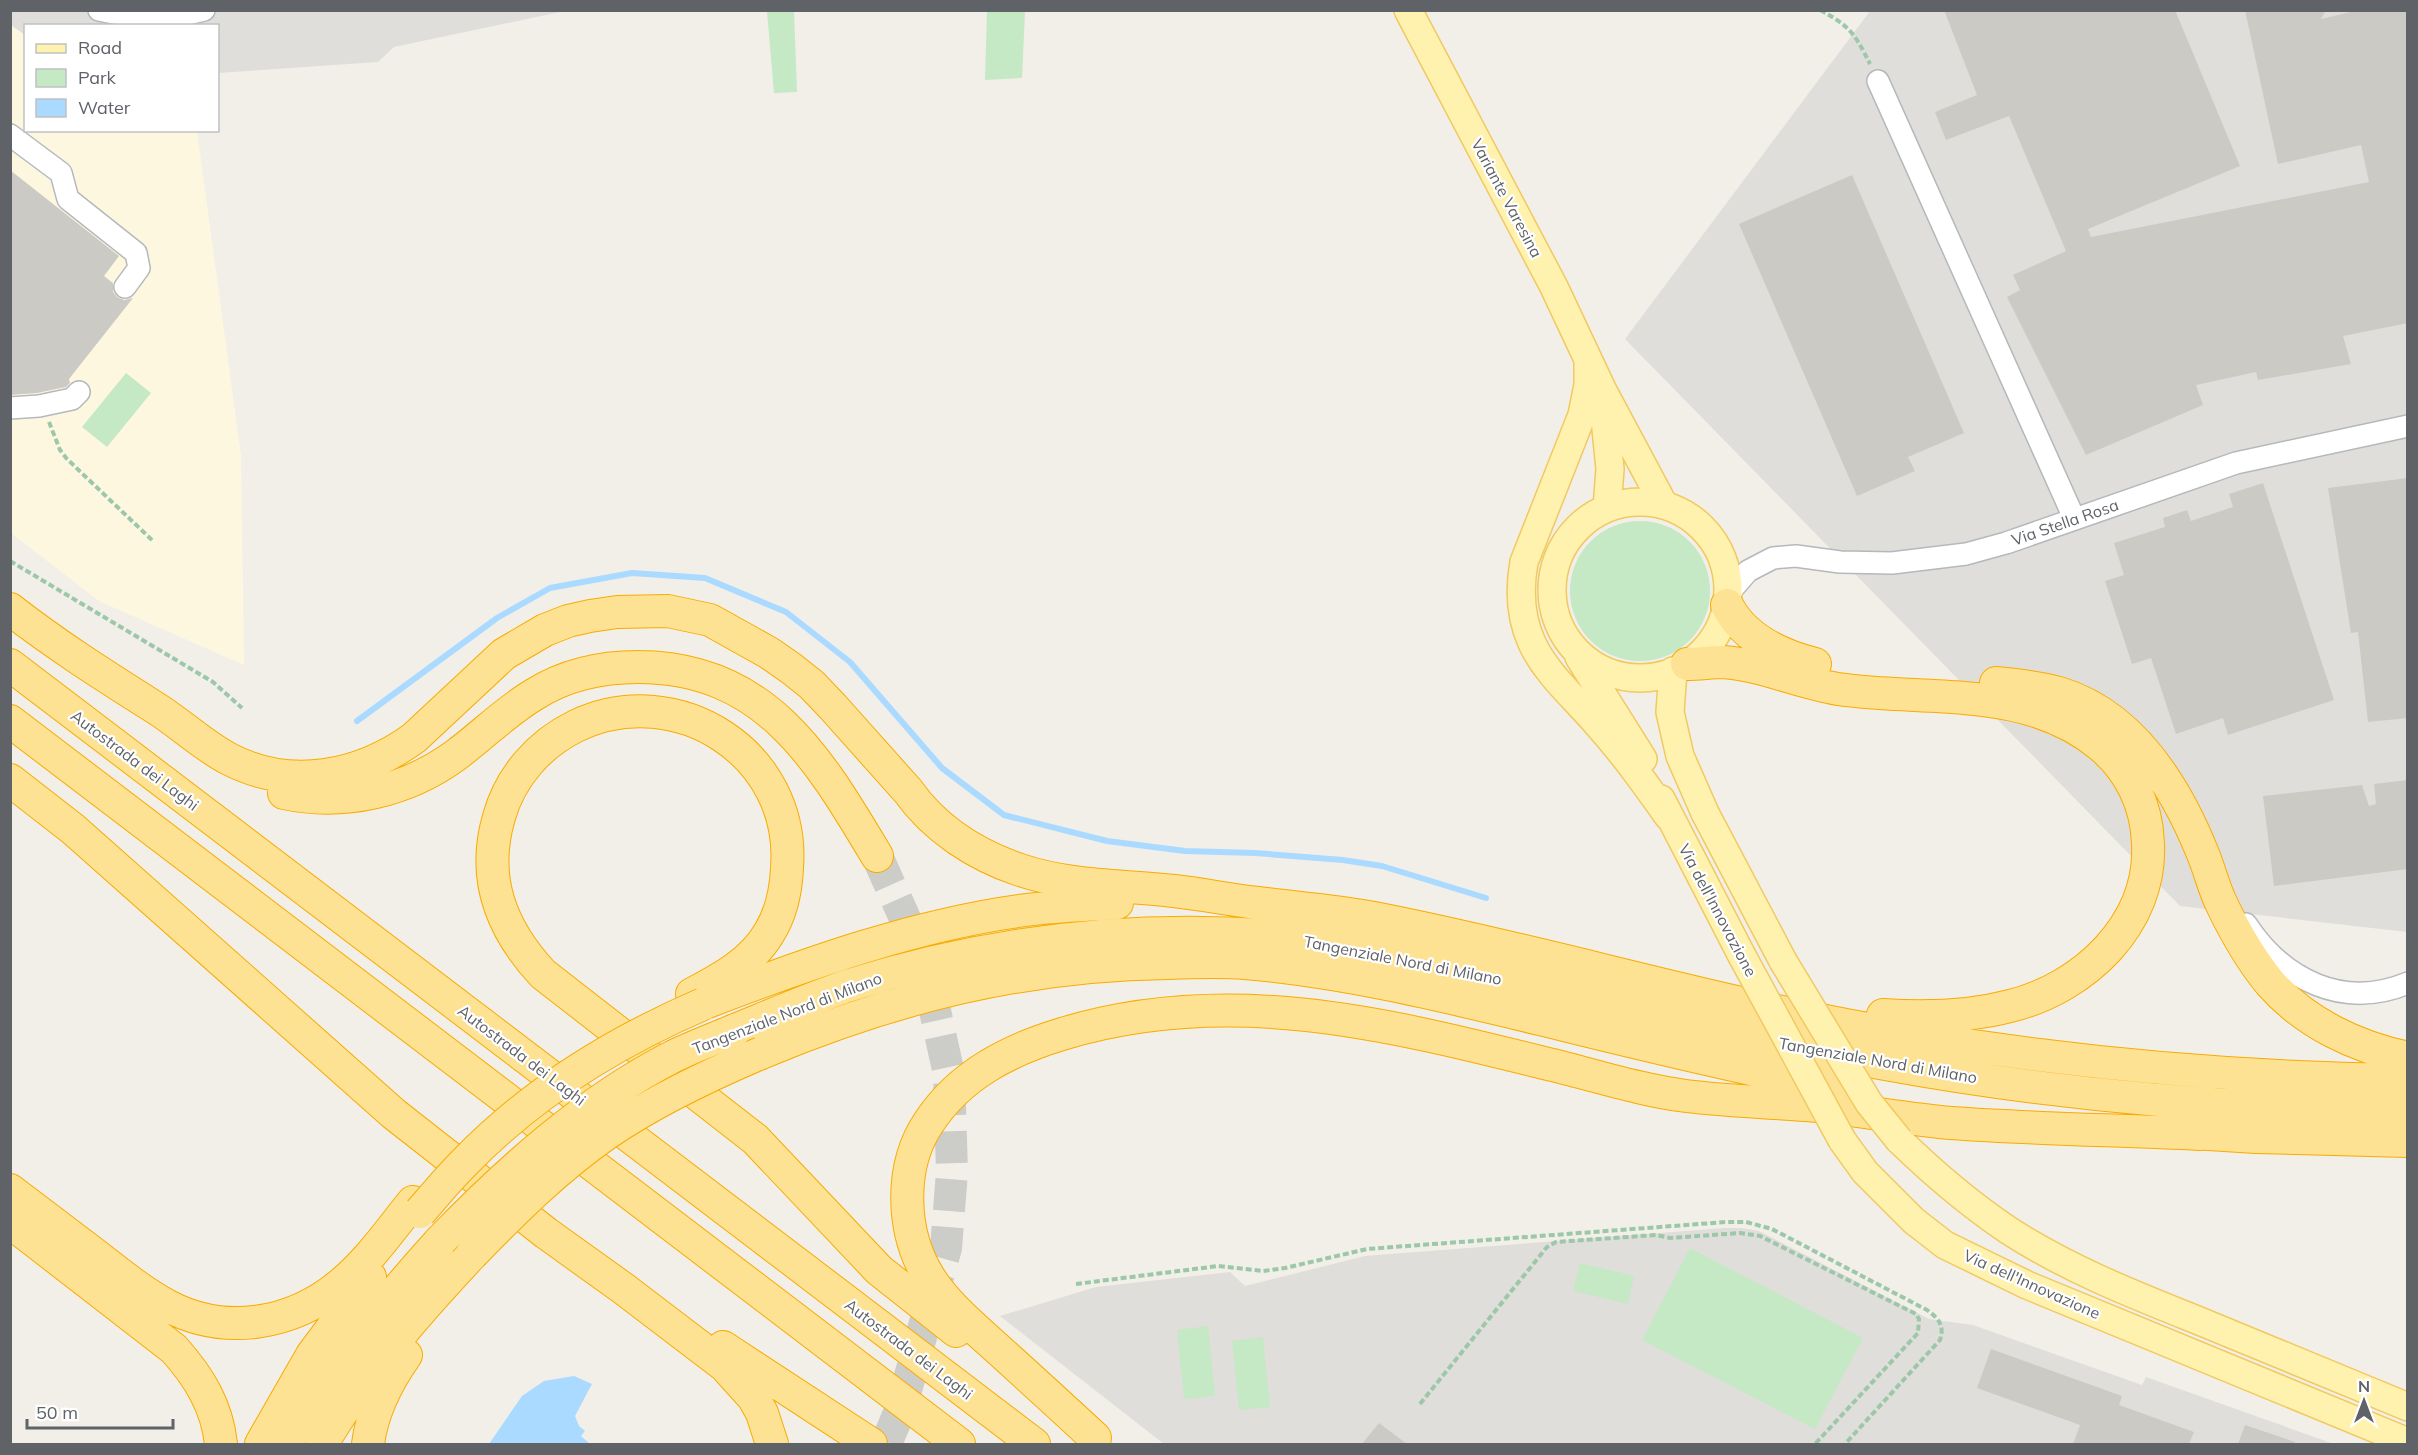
<svg xmlns="http://www.w3.org/2000/svg" width="2418" height="1455" font-family="Mulish,sans-serif">
<style>
.commercial{fill:#fef7e0}
.industrial{fill:#e0deda}
.green{fill:#c5e8c5}
.water{fill:#aadaff}
.lines{fill:none;stroke-linecap:round;stroke-linejoin:round}
.stream{stroke:#aadaff;stroke-width:6}
.building{fill:#cccac5}
.highway-tunnel{stroke:#ccccc8;stroke-width:32;stroke-dasharray:32 16;stroke-linecap:butt}
.minor-casing{stroke:#b5b8bc;stroke-width:24}
.major-casing{stroke:#f2c960;stroke-width:30}
.highway-casing{stroke:#f9ab00;stroke-width:34}
.path{stroke:#9cc7a9;stroke-width:4;stroke-dasharray:6 3;stroke-linecap:butt}
.minor{stroke:#fff;stroke-width:21}
.major{stroke:#fff2af;stroke-width:27}
.highway{stroke:#fde293;stroke-width:32}
.major-bridge-casing{stroke:#f2c960;stroke-width:30;stroke-linecap:butt}
.highway-bridge-casing{stroke:#f9ab00;stroke-width:34;stroke-linecap:butt}
.major-bridge{stroke:#fff2af;stroke-width:27}
.highway-bridge{stroke:#fde293;stroke-width:32}
.labels{text-anchor:middle;stroke-width:4.5;stroke-linejoin:round;paint-order:stroke}
.street-label{font-size:16px;fill:#5f6368;stroke:#fff}
</style>
<rect width="100%" height="100%" fill="#f1efe8"/>
<path class="commercial" d="M10,25L25,35L26,130L197,131L241,456L244,665L99,601L11,533Z"/>
<path class="industrial" d="M10,11H565L394,47L378,62L218,73V26H26L25,35L11,25Z
M1870,11H2407V932L2180,906L1625,339Z
M1724,1228H1742L1759,1231L1929,1319L1973,1325L2142,1385L2146,1377L2334,1444H1164L1000,1316L1096,1287L1230,1272L1245,1286L1365,1256Z"/>
<path class="green" d="M767,11H794L797,92L774,93Z
M987,11H1025L1022,78L985,80Z
M126,373L151,393L107,447L82,427Z
M1570 591a70 70 0 1 1 140 0a70 70 0 1 1-140 0Z
M1690,1248L1863,1338L1815,1429L1642,1340Z
M1580,1263L1634,1276L1628,1304L1573,1291Z
M1208,1326L1215,1396L1184,1399L1177,1330Z
M1263,1337L1270,1407L1239,1410L1232,1341Z"/>
<path class="water" d="M574,1376L592,1384L575,1416L579,1426L585,1431L581,1436L590,1444H489L522,1396L544,1381Z"/>
<g class="lines">
<path class="stream" d="M357,721L497,618L550,588L632,573L705,578L786,612L850,662L942,768L1004,815L1107,841L1185,851L1255,853L1343,860L1382,866L1486,898"/>
</g>
<path class="building" d="M1944,10H2175L2240,166L2088,229L2091,237L2369,182L2361,145L2278,164L2245,10H2326L2321,19L2359,10H2408V323L2343,336L2351,364L2258,380L2256,372L2196,385L2203,405L2086,455L2007,297L2020,290L2013,275L2066,251L2009,116L1946,140L1935,112L1977,95Z
M10,170L119,256L104,276L113,283V292L117,297L124,300L133,298L69,379L70,383L66,387L37,393L10,395Z
M1852,175L1964,433L1908,457L1915,471L1857,496L1739,224Z
M2408,478V718L2368,722L2358,632L2351,633L2328,488Z
M2263,483L2334,700L2228,735L2223,718L2176,734L2151,658L2132,664L2105,581L2124,575L2114,543L2165,527L2163,518L2187,510L2191,521L2233,507L2229,494Z
M2408,780V869L2274,886L2263,796L2362,785L2369,806L2376,804L2374,784Z
M1991,1349L2122,1396L2119,1405L2194,1432L2189,1444H2073L2080,1425L1977,1388Z
M1379,1423L1407,1444H1362Z
M2245,1425L2295,1442L2294,1444H2238Z"/>
<g class="lines">
<path class="highway-tunnel" d="M877,856L924,961L949,1074L952,1172L946,1248L901,1408L886,1444"/>
<g class="minor-casing">
<path id="minor" d="M99,10C140,19 163,21 204,10
M1878,81L2074,518
M10,135L61,173L68,199L136,253L139,268L125,287
M10,408L39,406L72,399L79,392
M1728,594L1748,571L1773,558L1796,556L1840,562L1892,563L1966,554L2006,543L2236,463L2408,426
M2246,924C2283,980 2343,1010 2408,983"/>
</g>
<g class="major-casing">
<path id="major" d="M1408,10L1554,287L1602,389L1664,505
M1588,362V385L1582,415L1524,562C1519,590 1520,617 1532,643C1546,674 1577,700 1598,725C1624,754 1646,785 1668,816
M1603,399L1610,469L1607,508
M1552 590a88 88 0 1 1 176 0a88 88 0 1 1-176 0Z
M1579,657L1643,759
M1673,671L1670,712L1680,756L1705,813L1783,961
M1661,799L1741,954
M1842,1140L1865,1172L1914,1221L1945,1245L2027,1285L2408,1442
M1899,1140C1933,1173 1968,1203 2008,1230C2066,1268 2132,1294 2197,1320C2267,1349 2337,1378 2408,1407"/>
</g>
<g class="highway-casing">
<path id="highway" d="M1727,605C1744,639 1780,655 1815,664
M10,609C56,645 105,676 154,707C180,723 202,745 229,759C291,791 360,777 414,738L504,654L545,630L568,621L590,616L617,612L668,611L710,620L769,653L792,669L812,685L833,707L908,791C935,829 976,855 1020,870C1071,887 1122,885 1174,891C1202,894 1230,900 1258,903C1297,908 1335,911 1374,918C1534,949 1691,996 1851,1026C2035,1060 2221,1078 2408,1080
M1687,664C1699,664 1712,662 1723,662C1763,665 1800,683 1838,689C1928,702 2025,684 2100,745C2130,770 2147,805 2148,844C2152,924 2084,988 2010,1006C1968,1017 1926,1018 1883,1015
M10,665L1034,1444
M1996,683C2017,685 2038,687 2059,693C2132,715 2176,787 2203,854C2210,871 2214,889 2222,905C2235,932 2251,960 2270,983C2305,1023 2356,1047 2408,1058
M10,721L959,1444
M10,780L73,829L394,1114L546,1233L624,1289L725,1366L753,1397L762,1413L772,1444
M284,793C344,806 407,791 456,755C483,735 506,711 535,694C567,674 601,667 638,667C766,667 819,759 877,856
M692,994C721,979 752,962 769,933C781,914 786,890 787,868C796,754 677,678 576,726C539,744 510,777 499,817C481,878 501,929 543,974L755,1139L879,1270L956,1331
M707,1002C809,963 918,924 1026,910C1057,906 1087,905 1117,903
M735,1030C772,1015 809,999 847,986C987,941 1130,925 1277,936C1357,943 1435,963 1512,981C1634,1009 1756,1040 1880,1063C2054,1095 2231,1110 2408,1111
M761,1053C895,997 1022,965 1168,963C1194,962 1220,961 1245,963C1347,972 1445,996 1544,1020C1640,1044 1737,1067 1835,1087
M2178,1132L2256,1137L2408,1141
M10,1190C39,1212 68,1234 97,1256C120,1274 142,1292 168,1306C225,1336 292,1325 341,1284C369,1261 390,1230 413,1202
M10,1222L174,1349C199,1377 217,1406 221,1444
M723,1347L871,1444
M1095,1438C1064,1409 1032,1380 1000,1351C975,1328 947,1306 929,1277C901,1232 899,1166 929,1122C960,1075 1009,1050 1062,1034C1226,984 1384,1023 1544,1063C1591,1074 1639,1090 1686,1096C1726,1101 1766,1102 1806,1105C1855,1109 1903,1119 1951,1123C2034,1129 2117,1130 2200,1134
M261,1444L312,1355L370,1277
M286,1444C329,1370 383,1304 441,1240
M322,1444C363,1374 417,1313 472,1254
M368,1444C372,1412 387,1382 406,1355"/>
</g>
<path class="path" d="M1820,10C1850,26 1855,34 1870,64
M49,422L60,450L67,459L153,541
M10,561L213,682L242,708
M1076,1284L1218,1266L1263,1271L1285,1268L1367,1249L1726,1222H1746L1772,1229L1927,1310C1938,1318 1945,1325 1940,1340L1845,1444
M1420,1404L1547,1247L1556,1242L1656,1235L1670,1238L1740,1233L1760,1236L1916,1314L1919,1319L1918,1333L1815,1444"/>
<use href="#minor" class="minor"/>
<use href="#major" class="major"/>
<use href="#highway" class="highway"/>
<g class="major-bridge-casing">
<path id="major-bridge" d="M1741,954L1842,1140
M1783,961L1869,1103L1899,1140"/>
</g>
<g class="highway-bridge-casing">
<path id="highway-bridge" d="M420,1212C434,1196 448,1179 463,1164C530,1094 615,1042 703,1004
M441,1240C510,1169 583,1103 672,1057C692,1047 714,1039 735,1030
M472,1254C514,1211 556,1169 606,1134C654,1101 707,1076 761,1053"/>
</g>
<use href="#major-bridge" class="major-bridge"/>
<use href="#highway-bridge" class="highway-bridge"/>
</g>
<g class="labels">
<g class="street-label">
<text transform="translate(1507 198) rotate(62)" y="6">Variante Varesina</text>
<text transform="translate(2065 522) rotate(-19)" y="6">Via Stella Rosa</text>
<text transform="translate(135 760) rotate(37)" y="6">Autostrada dei Laghi</text>
<text transform="translate(1718 910) rotate(62)" y="6">Via dell'Innovazione</text>
<text transform="translate(1403 960) rotate(11)" y="6">Tangenziale Nord di Milano</text>
<text transform="translate(787 1013) rotate(-21)" y="6">Tangenziale Nord di Milano</text>
<text transform="translate(522 1055) rotate(37)" y="6">Autostrada dei Laghi</text>
<text transform="translate(1878 1060) rotate(10)" y="6">Tangenziale Nord di Milano</text>
<text transform="translate(2032 1284) rotate(24)" y="6">Via dell'Innovazione</text>
<text transform="translate(909 1349) rotate(37)" y="6">Autostrada dei Laghi</text>
</g>
</g>
<rect width="2418" height="1455" fill="none" stroke="#5f6368" stroke-width="24"/>
<rect x="24" y="24" width="195" height="108" fill="#ffffff" stroke="#bfc1c3" stroke-width="1.5"/>
<rect x="36" y="44" width="30" height="9" fill="#fff2af" stroke="#bfc1c3" stroke-width="1.5"/>
<text x="78" y="54" font-size="18" fill="#5f6368">Road</text>
<rect x="36" y="69" width="30" height="18" fill="#c5e8c5" stroke="#bfc1c3" stroke-width="1.5"/>
<text x="78" y="84" font-size="18" fill="#5f6368">Park</text>
<rect x="36" y="99" width="30" height="18" fill="#aadaff" stroke="#bfc1c3" stroke-width="1.5"/>
<text x="78" y="114" font-size="18" fill="#5f6368">Water</text>
<g transform="translate(2364 1401)" stroke="#ffffff" stroke-width="4.5" paint-order="stroke">
<path d="M0-4.5L10 22L0 15L-10 22Z" fill="#5f6368"/>
<text y="-9" font-size="16" font-weight="bold" text-anchor="middle" fill="#5f6368">N</text>
</g>
<path d="M27 1419v9h146v-9" fill="none" stroke="#5f6368" stroke-width="3"/>
<text x="36" y="1419" font-size="18" fill="#5f6368" stroke="#ffffff" stroke-width="4.5" paint-order="stroke">50 m</text>
</svg>
